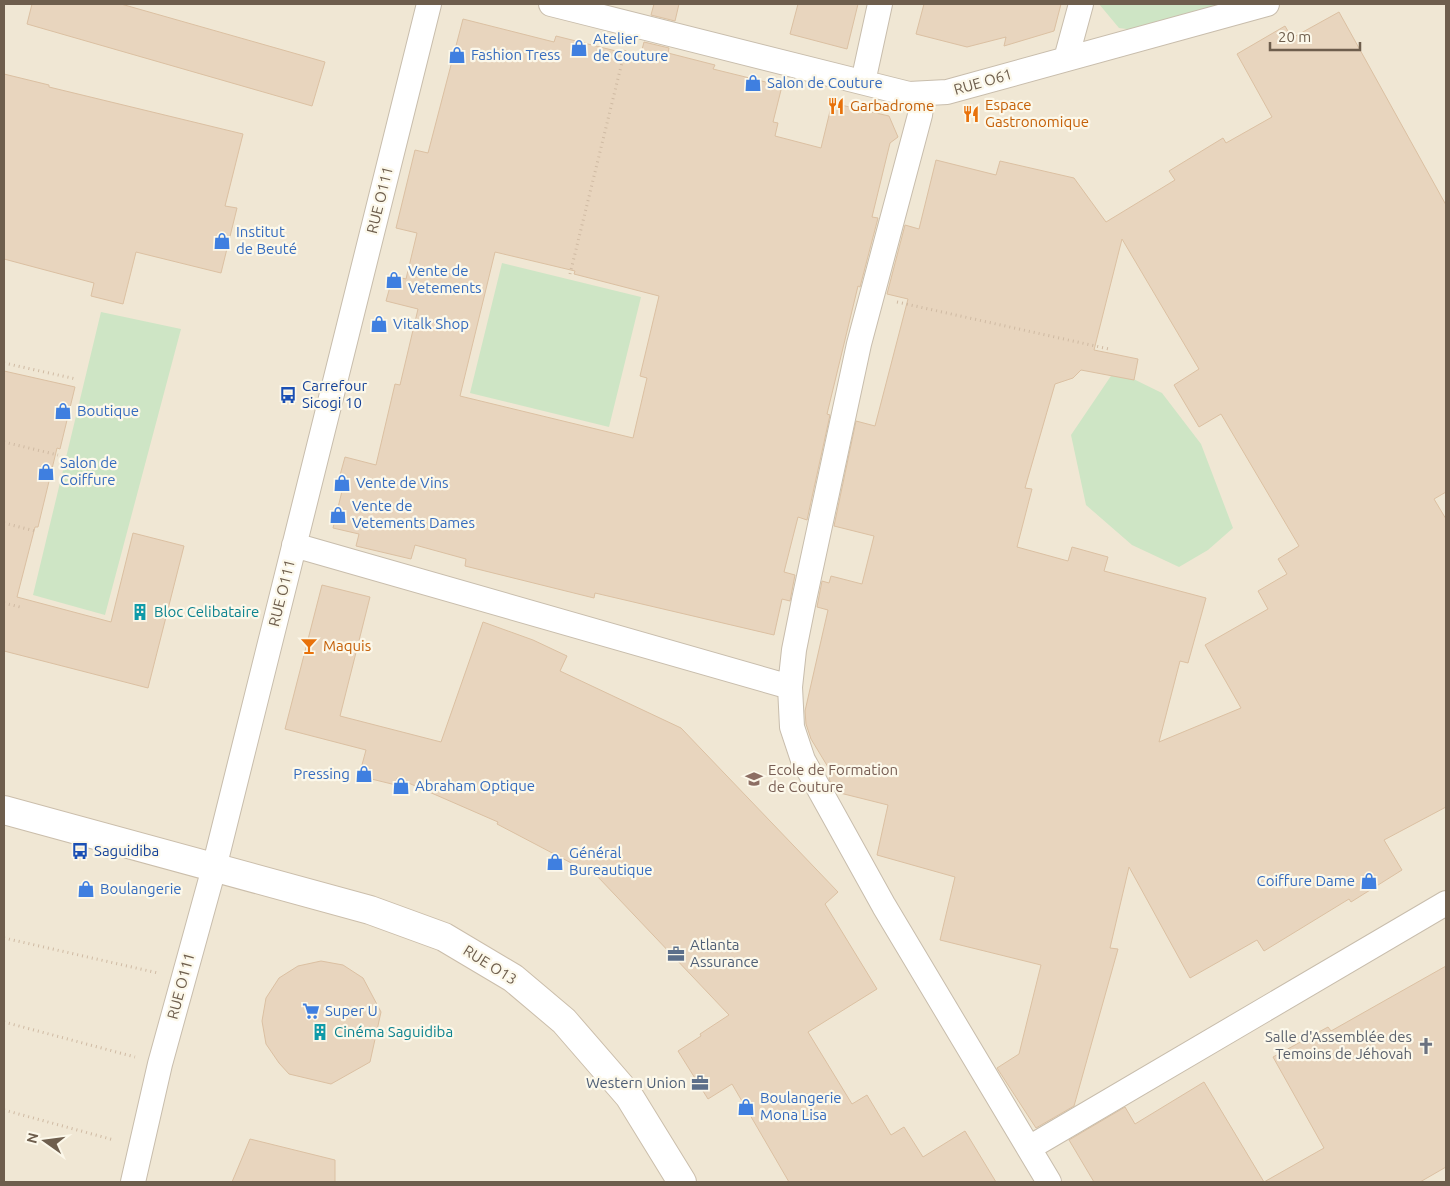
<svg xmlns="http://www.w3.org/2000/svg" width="1450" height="1186" font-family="Ubuntu,sans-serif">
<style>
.residential{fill:#f0e7d4}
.green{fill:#cee5c5}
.building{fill:#e8d5be;stroke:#dbc0a2;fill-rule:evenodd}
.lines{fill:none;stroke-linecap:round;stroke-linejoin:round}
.street-casing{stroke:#c8bdac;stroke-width:26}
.secondary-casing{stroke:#cbbeab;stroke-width:30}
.path{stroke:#cfbaa3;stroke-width:3;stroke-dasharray:1 4;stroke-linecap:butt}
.street{stroke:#fff;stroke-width:24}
.secondary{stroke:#fff;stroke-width:28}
.labels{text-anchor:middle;stroke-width:4.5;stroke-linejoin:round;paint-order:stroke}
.shop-label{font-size:15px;fill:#366cbe;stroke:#fcf8ea;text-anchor:start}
.street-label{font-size:15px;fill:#6e5e4d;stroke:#fcf8ea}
.food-label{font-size:15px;fill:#c56008;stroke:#fcf8ea;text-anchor:start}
.transit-label{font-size:15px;fill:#164399;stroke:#fcf8ea;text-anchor:start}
.culture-label{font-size:15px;fill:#0d838f;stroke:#fcf8ea;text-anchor:start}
.education-label{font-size:15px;fill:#785e54;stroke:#fcf8ea;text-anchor:start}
.service-label{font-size:15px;fill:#4e5e75;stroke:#fcf8ea;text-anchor:start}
.worship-label{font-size:15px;fill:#5b616d;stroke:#fcf8ea;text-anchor:end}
</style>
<rect width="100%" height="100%" fill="#f9f4e5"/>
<path class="residential" d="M4,4H1446V1182H4Z"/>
<path class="green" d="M1099,4H1229L1149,32L1119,28Z
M502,263L641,297L609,427L470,393Z
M101,312L181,329L105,615L33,595Z
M1115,370L1162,393L1201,444L1233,528L1208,550L1179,567L1132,545L1086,505L1071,435Z"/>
<path class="building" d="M32,4H121L325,62L312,106L27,24Z
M654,4H679L675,21L651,15Z
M798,4H858L847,49L790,34Z
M924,4H1061L1054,31L1004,46L1006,37L967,47L916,34Z
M1339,12L1446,205V492L1434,499L1446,519V807L1384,840L1402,870L1351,902L1349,899L1264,951L1257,940L1190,978L1129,867L1110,948L1118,949L1074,1106L1036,1128L997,1068L1019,1054L1041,965L940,940L955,877L877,855L888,805L836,792L829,779L831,772L811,739L806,724L805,711L828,610L817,607L822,581L829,583L831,576L862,584L874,536L834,526L856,421L875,426L908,299L887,294L905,225L919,229L936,160L996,175L1000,161L1074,178L1106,222L1175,180L1169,171L1223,138L1226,143L1272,117L1237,54L1285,26L1292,38ZM1122,239L1199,369L1174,385L1199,427L1221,414L1299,546L1278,559L1287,574L1258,591L1268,609L1205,645L1241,708L1159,742L1180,661L1188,663L1206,598L1104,571L1108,557L1072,547L1068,561L1017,547L1032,489L1025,488L1055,384L1073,378L1081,370L1134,380L1138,359L1094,350Z
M463,19L554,42L556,36L640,57L644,42L669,48L668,53L715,65L713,69L782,86L773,122L778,123L775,136L821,148L832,103L889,116L898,137L890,143L872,217L878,218L860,287L858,286L827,414L830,415L807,520L798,517L784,572L795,575L790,601L782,599L774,635L595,593L594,598L465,566L466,559L415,545L411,559L356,546L359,534L333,528L343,487L337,486L345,457L376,465L395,384L400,385L418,309L386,301L393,276L406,279L417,233L396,228L415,150L428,153ZM495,252L575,271L574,274L659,296L640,376L647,378L633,438L460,396Z
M4,74L49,85V87L243,134L225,206L237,208L221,273L136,252L123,304L91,296L94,283L4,259Z
M4,371L75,387L60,449L57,448L38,527H35L17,597L111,622L133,533L184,546L148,688L4,651Z
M322,585L370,597L340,716L441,742L483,622L533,640L567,656L560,671L681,728L838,892L825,904L877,989L808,1032L852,1104L867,1095L891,1135L904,1127L923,1157L965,1131L996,1182H789L732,1084L708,1099L678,1051L701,1036L700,1034L729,1015L598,877L497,824L498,822L397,778L396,785L359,776L366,750L285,729Z
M321,961L343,965L363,978L381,1012L370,1062L331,1084L289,1074L279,1063L266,1044L262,1021L266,998L279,978L298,966Z
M1446,966V1167L1420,1182H1094L1069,1140L1125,1107L1135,1124L1204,1082L1264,1182L1324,1148L1273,1057L1328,1027L1331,1031Z
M250,1139L335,1160V1182H232Z"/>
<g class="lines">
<g class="street-casing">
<path id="street" d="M551,4L909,94L947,92L1267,4
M1066,59L1081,4
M863,82L880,4
M923,94L920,115L859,344L804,600L794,650L790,687L792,727L803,760L884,906L1049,1182
M294,545L790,687
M1029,1148L1446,903
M133,1182L160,1064L214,868L429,4"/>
</g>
<g class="secondary-casing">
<path id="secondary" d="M4,810L370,910L444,937L513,978L564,1021L629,1096L682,1182"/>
</g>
<path class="path" d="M570,274L625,50
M897,302L1109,349
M4,363L76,379
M4,442L58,455
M4,523L35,531
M4,603L20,607
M4,938L158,973
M4,1022L135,1057
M4,1110L114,1140"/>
<use href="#street" class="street"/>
<use href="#secondary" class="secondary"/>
</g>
<defs>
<g id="shop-bare" transform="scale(1.35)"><path d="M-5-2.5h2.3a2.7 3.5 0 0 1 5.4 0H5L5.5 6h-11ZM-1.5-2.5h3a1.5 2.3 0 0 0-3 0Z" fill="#3f7fe0" stroke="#fcf8ea" stroke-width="2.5" paint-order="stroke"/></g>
<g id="restaurant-bare" transform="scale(1.35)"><path d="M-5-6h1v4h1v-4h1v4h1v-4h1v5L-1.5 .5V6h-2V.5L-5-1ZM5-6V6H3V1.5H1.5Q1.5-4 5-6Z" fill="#e8710a" stroke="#fcf8ea" stroke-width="2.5" paint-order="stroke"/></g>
<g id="bus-bare" transform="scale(1.35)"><path d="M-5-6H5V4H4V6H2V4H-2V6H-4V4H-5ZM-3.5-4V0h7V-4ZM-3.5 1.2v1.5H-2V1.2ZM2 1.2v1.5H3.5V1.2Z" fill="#1a4fb4" stroke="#fcf8ea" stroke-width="2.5" paint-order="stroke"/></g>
<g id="building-bare" transform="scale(1.35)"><path d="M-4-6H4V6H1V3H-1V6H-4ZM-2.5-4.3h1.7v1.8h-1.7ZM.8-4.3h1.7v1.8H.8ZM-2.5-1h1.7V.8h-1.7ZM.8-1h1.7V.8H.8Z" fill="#0f9aa8" stroke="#fcf8ea" stroke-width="2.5" paint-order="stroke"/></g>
<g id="bar-bare" transform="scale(1.35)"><path d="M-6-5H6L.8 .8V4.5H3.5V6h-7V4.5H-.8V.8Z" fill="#e8710a" stroke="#fcf8ea" stroke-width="2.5" paint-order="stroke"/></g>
<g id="school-bare" transform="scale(1.35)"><path d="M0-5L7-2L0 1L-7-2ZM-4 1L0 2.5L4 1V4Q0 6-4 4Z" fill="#8d6e63" stroke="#fcf8ea" stroke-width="2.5" paint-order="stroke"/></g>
<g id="office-bare" transform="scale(1.35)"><path d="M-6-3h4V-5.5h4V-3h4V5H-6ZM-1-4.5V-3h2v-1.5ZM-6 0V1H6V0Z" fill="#5c6f8a" stroke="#fcf8ea" stroke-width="2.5" paint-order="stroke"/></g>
<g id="supermarket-bare" transform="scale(1.35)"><path d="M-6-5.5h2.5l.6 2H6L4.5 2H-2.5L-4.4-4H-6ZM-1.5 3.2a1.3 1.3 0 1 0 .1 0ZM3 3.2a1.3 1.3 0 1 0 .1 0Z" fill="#3f7fe0" stroke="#fcf8ea" stroke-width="2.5" paint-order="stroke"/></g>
<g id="church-bare" transform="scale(1.35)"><path d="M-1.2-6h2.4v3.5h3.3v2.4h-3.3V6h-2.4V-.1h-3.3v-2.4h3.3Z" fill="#6b7280" stroke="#fcf8ea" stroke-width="2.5" paint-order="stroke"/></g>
</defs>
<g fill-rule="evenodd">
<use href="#shop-bare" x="579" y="48"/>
<use href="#shop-bare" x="457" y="55"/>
<use href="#shop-bare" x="753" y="83"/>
<use href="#restaurant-bare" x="836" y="106"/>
<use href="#restaurant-bare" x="971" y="114"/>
<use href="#shop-bare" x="222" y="241"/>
<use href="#shop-bare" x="394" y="280"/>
<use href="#shop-bare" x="379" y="324"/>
<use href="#bus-bare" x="288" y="395"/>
<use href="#shop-bare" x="63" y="411"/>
<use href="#shop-bare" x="46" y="472"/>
<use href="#shop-bare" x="342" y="483"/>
<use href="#shop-bare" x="338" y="515"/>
<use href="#building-bare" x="140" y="612"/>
<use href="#bar-bare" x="309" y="646"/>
<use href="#shop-bare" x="364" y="774"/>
<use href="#school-bare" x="754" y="779"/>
<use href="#shop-bare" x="401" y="786"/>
<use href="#bus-bare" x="80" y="851"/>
<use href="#shop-bare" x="555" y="862"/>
<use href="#shop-bare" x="1369" y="881"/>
<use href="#shop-bare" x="86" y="889"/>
<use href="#office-bare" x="676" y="954"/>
<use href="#supermarket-bare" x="311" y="1011"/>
<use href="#building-bare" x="320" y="1032"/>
<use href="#church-bare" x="1426" y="1046"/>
<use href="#office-bare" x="700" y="1083"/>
<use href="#shop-bare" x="746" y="1107"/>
</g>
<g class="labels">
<g class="shop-label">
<text x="593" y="44">Atelier<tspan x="593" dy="17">de Couture</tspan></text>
<text x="471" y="60">Fashion Tress</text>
<text x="767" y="88">Salon de Couture</text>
<text x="236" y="237">Institut<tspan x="236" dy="17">de Beuté</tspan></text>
<text x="408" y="276">Vente de<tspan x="408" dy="17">Vetements</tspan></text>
<text x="393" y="329">Vitalk Shop</text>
<text x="77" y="416">Boutique</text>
<text x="60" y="468">Salon de<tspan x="60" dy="17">Coiffure</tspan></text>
<text x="356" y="488">Vente de Vins</text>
<text x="352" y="511">Vente de<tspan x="352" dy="17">Vetements Dames</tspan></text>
<text x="350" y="779" text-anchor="end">Pressing</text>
<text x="415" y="791">Abraham Optique</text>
<text x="569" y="858">Général<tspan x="569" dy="17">Bureautique</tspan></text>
<text x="1355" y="886" text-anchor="end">Coiffure Dame</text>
<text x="100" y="894">Boulangerie</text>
<text x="325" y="1016">Super U</text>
<text x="760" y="1103">Boulangerie<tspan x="760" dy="17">Mona Lisa</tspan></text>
</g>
<g class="street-label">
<text transform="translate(983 82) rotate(-16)" y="5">RUE O61</text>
<text transform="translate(380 200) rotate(-76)" y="5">RUE O111</text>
<text transform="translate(282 593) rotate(-76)" y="5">RUE O111</text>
<text transform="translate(490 965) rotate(32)" y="5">RUE O13</text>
<text transform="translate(181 986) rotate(-75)" y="5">RUE O111</text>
</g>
<g class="food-label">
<text x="985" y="110">Espace<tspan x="985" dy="17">Gastronomique</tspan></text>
<text x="850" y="111">Garbadrome</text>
<text x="323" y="651">Maquis</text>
</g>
<g class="transit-label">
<text x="302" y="391">Carrefour<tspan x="302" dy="17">Sicogi 10</tspan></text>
<text x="94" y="856">Saguidiba</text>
</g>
<g class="culture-label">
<text x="154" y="617">Bloc Celibataire</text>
<text x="334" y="1037">Cinéma Saguidiba</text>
</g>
<g class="education-label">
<text x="768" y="775">Ecole de Formation<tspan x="768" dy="17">de Couture</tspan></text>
</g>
<g class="service-label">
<text x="690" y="950">Atlanta<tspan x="690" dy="17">Assurance</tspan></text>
<text x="686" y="1088" text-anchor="end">Western Union</text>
</g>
<g class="worship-label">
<text x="1412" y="1042">Salle d'Assemblée des<tspan x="1412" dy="17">Temoins de Jéhovah</tspan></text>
</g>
</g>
<rect width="1450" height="1186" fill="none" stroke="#6e5e4d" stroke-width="10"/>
<g transform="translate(45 1141) rotate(284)" stroke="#fcf8ea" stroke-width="4" paint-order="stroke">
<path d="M0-4L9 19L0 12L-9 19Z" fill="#6e5e4d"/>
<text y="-8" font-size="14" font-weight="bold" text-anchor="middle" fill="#6e5e4d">N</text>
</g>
<path d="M1270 42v8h90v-8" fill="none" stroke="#6e5e4d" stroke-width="2.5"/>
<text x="1278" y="42" font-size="15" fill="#6e5e4d" stroke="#fcf8ea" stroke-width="4" paint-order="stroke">20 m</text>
</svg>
